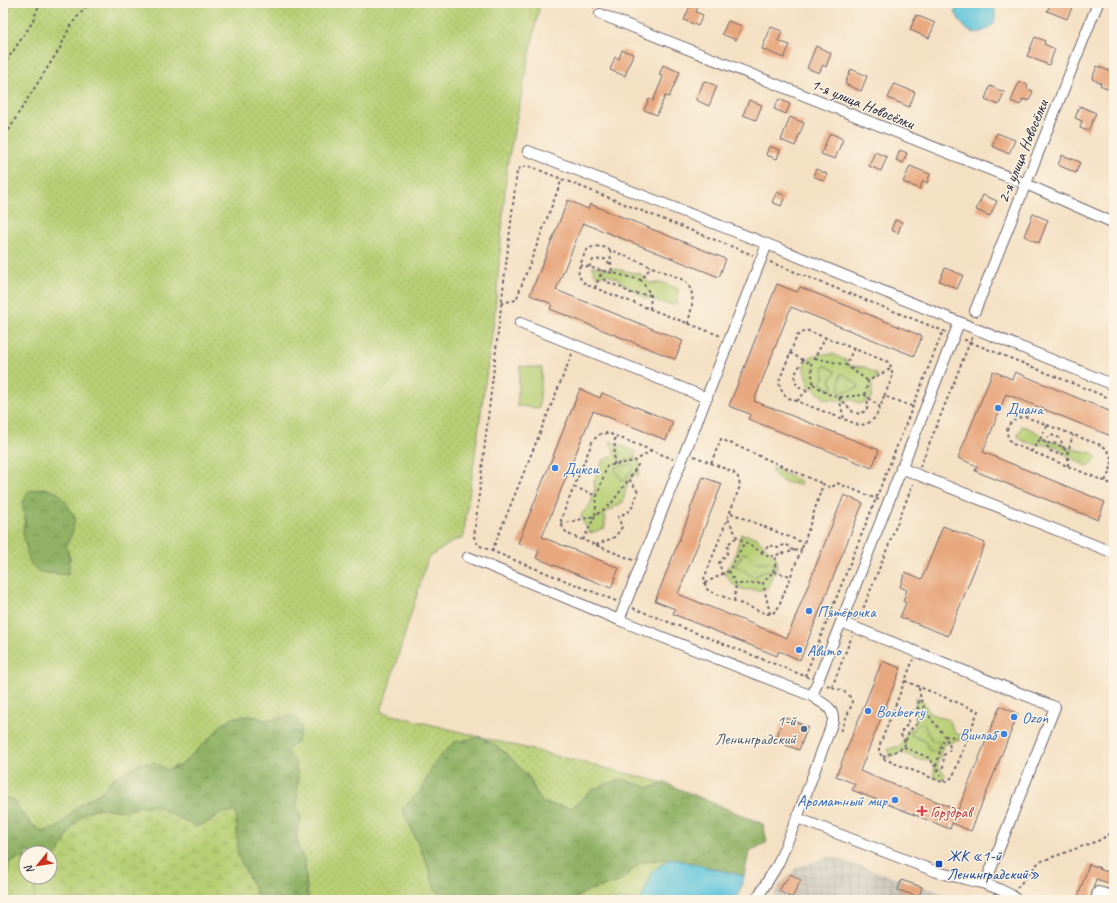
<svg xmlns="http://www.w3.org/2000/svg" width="1117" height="903" font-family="Caveat,sans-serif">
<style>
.industrial{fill:url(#industrial-grid)}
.grass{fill:url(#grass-dots);stroke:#6c7858;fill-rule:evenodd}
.forest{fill:url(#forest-crowns);stroke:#5a6a50}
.wetland{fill:url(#wetland-marsh);stroke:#6c7858}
.green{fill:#b7cf74;stroke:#6c7858;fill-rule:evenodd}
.water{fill:#5ec4db;stroke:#40738b}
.building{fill:#e8a87f}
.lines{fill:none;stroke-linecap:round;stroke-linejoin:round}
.minor-casing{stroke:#6c646b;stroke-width:12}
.path{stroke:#6c646b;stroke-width:2;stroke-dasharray:3 3;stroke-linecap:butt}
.minor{stroke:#fff;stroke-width:10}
.shop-dot{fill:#3f7fe0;stroke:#fcf5e5;stroke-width:1.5}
.service-dot{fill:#5c6f8a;stroke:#fcf5e5;stroke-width:1.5}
.health-dot{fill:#e0444e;stroke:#fcf5e5;stroke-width:1.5}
.transit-dot{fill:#1a4fb4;stroke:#fcf5e5;stroke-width:1.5}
.labels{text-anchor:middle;stroke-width:3;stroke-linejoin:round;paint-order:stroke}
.street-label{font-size:16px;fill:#22223b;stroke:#fcf5e5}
.shop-label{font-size:16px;fill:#366cbe;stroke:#fcf5e5;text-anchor:start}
.service-label{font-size:16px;fill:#4e5e75;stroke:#fcf5e5;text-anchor:end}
.health-label{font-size:16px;fill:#be3a42;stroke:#fcf5e5;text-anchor:start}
.transit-label{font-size:16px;fill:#164399;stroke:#fcf5e5;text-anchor:start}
</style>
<defs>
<pattern id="industrial-grid" width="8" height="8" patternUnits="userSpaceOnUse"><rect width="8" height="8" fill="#c8c4b8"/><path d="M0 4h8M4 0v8" fill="none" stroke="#aca89f"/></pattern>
<pattern id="grass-dots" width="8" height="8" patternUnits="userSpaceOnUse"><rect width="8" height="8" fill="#b7cf74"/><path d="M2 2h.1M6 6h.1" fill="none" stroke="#9db165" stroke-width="1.8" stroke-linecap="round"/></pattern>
<pattern id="forest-crowns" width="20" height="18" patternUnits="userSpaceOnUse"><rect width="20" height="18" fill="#91b266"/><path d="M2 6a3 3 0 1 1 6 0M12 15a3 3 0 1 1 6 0" fill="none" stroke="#769055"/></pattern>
<pattern id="wetland-marsh" width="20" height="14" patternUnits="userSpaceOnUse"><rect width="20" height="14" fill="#b7cf74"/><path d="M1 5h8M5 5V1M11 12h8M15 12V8" fill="none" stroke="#9db165"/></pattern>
</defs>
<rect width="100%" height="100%" fill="#fcf5e5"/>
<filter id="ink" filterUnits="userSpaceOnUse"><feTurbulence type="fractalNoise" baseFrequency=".025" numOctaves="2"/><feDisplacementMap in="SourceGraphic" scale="8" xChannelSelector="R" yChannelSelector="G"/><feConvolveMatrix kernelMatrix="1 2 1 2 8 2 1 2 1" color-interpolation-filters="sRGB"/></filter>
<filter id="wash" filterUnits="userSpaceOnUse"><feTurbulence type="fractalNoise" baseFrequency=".012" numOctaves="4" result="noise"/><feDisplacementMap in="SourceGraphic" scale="16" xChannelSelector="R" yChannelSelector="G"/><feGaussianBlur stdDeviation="0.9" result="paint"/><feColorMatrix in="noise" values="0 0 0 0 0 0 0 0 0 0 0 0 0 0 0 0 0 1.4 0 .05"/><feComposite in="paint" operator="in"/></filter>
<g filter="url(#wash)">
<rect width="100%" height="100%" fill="#f4e0c3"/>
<path class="industrial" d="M830,856L963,900H770L780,885L796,868Z"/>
<path class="grass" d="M12,3H540L507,166L495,313L463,539L455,540L428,558L381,712L665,783L649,788L621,779L594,789L571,808L542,803L528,776L507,754L482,737L434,763L422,789L402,809L427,863L435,890L454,900H309L307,893L305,863L299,849L296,834L301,820L297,806L298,777L295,762L286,751L297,742L295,716L266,720L251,716L222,724L213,735L181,765L166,770L154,762L113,778L104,790L78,806L57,828L43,832L31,824L12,800L3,797V20ZM44,488L58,493L72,533L66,546L70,560L23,532L29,491Z
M824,365L836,372L831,378L833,390L832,391L821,383L824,377L823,367Z
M842,373L859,386L858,388L839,393L840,374Z
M618,444L636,452L632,460L620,462L619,461Z
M633,464L634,466L625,481H622L615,469V467Z
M774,468C783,474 793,476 801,482V484L799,485L780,481L772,471V469Z
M743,553L747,554L754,562H771L773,563L774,567L754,577L735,566Z
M921,723L923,724L932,740L938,741L940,743L937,753L930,751L924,741L911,735V731Z
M21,856L26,861V877H39L35,889L34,900H3V890L8,877V863Z
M670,858L653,871L641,900H573L589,890L619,882L641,862Z"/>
<path class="forest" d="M44,488L58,493L68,505L75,518L72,533L66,546L70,560L68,575L39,572L29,561L23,532L26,518L22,504L29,491Z
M251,716L266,720L295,716L302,728L297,742L286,751L295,762L298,777L297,806L301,820L296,834L299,849L305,863L307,893L309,900H260L238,856L237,842L221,813L209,822L196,827L156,806H140L127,811L96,808L82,815L73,826L59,852L50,861V853H26V861L21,857L8,863V877L3,890V797L12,800L31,824L43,832L57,828L78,806L104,790L113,778L139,764L154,762L166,770L181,765L213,735L222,724L235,717Z
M482,737L507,754L528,777L542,803L571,808L594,789L621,779L649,788L665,783L763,824L767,842L749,852L744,876L670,858L641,862L619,882L589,890L573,900H454L435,890L427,863L402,809L422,789L434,763L454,742Z"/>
<path class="wetland" d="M140,806H156L196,827L209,822L221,813L236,812L238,856L260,900H34L35,889L39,877H50V861L59,852L73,826L82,815L96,808L127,811Z"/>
<path class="green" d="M593,266L607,269H615L640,274L649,283H664L678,289L677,304L672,305L644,298L616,278L606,274L597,277L593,270Z
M823,354H833L845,360L850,366L865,367L878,375L872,384V396L870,400L860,404L850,399L842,402L836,400L825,399L808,384L803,366L811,356ZM825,365L836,372L831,378L833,390L832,391L821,383L824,377L823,367ZM842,373L859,386L858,388L839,393L840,374Z
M520,366L542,368L539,408L517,406Z
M1022,426C1033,429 1041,435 1050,442H1057L1072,449L1092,453L1096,457L1097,459L1089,466H1086L1066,455L1058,447L1025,442L1018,437V435Z
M610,441L618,444V458L619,461H631L635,456L640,464L639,476L633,475L627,485L623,502L605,513V528L590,533L583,522L581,515L591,503L595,489L594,481L602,461L613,455L614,452ZM633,464L634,466L625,481H622L615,469V467Z
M741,534L756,537L777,558V569L772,576L768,588C762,590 758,591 752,590C736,590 732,585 724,572L734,559ZM743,553L747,554L754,562H771L773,563L774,567L754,577L735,566Z
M915,697L923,700L929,713L949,720L955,733L963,736L961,740L944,744L937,764L946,776L942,779L934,777V767L928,760L918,759L900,752L889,758L888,749L900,746L908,731L916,723ZM921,723L923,724L932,740L938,741L940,743L937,753L930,751L924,741L911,735V731Z"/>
<path class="water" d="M957,3H994L995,16L994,24C973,41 966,32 955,12Z
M670,858L744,876L737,900H641L653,871Z"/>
<g id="blocks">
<path class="building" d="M1051,3H1067L1073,5L1067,19L1047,11Z
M691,4L698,7L696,12L703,15L698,26L684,20Z
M916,15L935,23L929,38L910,30Z
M728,21L742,26L736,40L722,34Z
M771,27L782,31L778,41L790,45L784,58L762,49Z
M1035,37L1045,41L1044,44L1055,49L1049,65L1027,56Z
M816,46L831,53L826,67L823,65L819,73L807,68Z
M622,50L633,54L625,76L610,70L615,57L619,59Z
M663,65L680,72L669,97L665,96L657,115L644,110L649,99L653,101L663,77L659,75Z
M1097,66L1114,73V92L1100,85L1101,83L1092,79Z
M851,69L867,76L861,91L845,84Z
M704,81L717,86L709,106L696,100Z
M1019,82L1028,85L1027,89L1033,91L1029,101L1023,99L1020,105L1011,101Z
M894,84L915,92L909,107L888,98Z
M990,86L1004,92L999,105L985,99Z
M779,99L790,104L786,114L774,109Z
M749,100L762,105L756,120L743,115Z
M1080,106L1096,113L1088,131L1080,128L1082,121L1075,118Z
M790,117L804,123L795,146L781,140Z
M830,133L843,139L835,159L821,154Z
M997,133L1015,140L1009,154L992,146Z
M769,146L780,150L777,159L766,155Z
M900,150L907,153L903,163L896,160Z
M875,152L887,157L881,171L869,166Z
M1062,155L1080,162L1076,173L1058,165Z
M910,166L930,174L927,183L923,181L920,189L903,182Z
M816,169L827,174L824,181L813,176Z
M777,192L785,196L781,206L772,202Z
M983,195L997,201L990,216L976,210Z
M568,200L588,209L590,204L726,259L719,277L583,223L556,290L683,341L675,359L550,309L552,304L530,295Z
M1033,214L1048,220L1039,243L1024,236Z
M895,220L902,222L898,233L891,230Z
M945,268L963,275L957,289L939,281Z
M777,284L797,292L800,287L922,336L914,356L791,307L754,401L879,450L872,468L748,419L750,414L729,406Z
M993,371L1012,379L1015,372L1114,413V428L1111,436L1006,394L983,452L1105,502L1098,520L975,471L977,466L958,458Z
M580,389L600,398L602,393L673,422L666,440L593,411L542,537L619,568L611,588L536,558L539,551L518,543Z
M703,477L722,484L678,594L787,638L844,495L863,503L800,660L779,651L777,656L673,614L675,609L655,601L691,510L690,509Z
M943,526L985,543L948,636L900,617L906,603L903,601L907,590L900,587L905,572L922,579Z
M882,661L901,668L860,771L958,810L1000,706L1018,714L971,831L952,823L950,829L852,790L855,784L836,776Z
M784,717L808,727L799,750L775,741Z
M1089,864L1100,868L1099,869L1114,874V885L1096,879L1090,900H1077Z
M791,874L801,880L792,898L779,891L783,884Z
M901,880L922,887L919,897L898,890Z"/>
</g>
</g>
<g filter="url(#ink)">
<use href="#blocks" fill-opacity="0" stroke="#6c646b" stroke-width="1"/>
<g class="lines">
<g class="minor-casing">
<path id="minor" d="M600,14L1026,184L1114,223
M528,151L767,244L619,620L812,696L841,622L1055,707L985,884
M767,244L1114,385
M975,311L1098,3
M520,323L707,398
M901,468L1114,553
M468,557L619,620
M841,622L959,323
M797,818L833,721C834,706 822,704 812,696
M756,900L778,864L797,818L937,872L985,884L999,889L1011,895L1017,900
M1096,900L1098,892L1114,896"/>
</g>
<path class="path" d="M589,3L594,8
M3,66L32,23L40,3
M3,141L18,114L60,48L70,26L89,3
M610,250L612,273
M770,262L946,332
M580,265L641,280
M589,267L593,260L605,259L612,266
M600,274L605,281L620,287L630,293L651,295
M595,288L602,270
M501,303L516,300L562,179
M650,309L651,295L641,280L651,267
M688,324C691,307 698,294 684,280L603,247C598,246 591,246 587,250C585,251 584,255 583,258C578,270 575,276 587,285L721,336
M972,337L970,342L1114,400
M854,348L846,365L868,381
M790,353L811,364
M815,358L846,365
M803,360C797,371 792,374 797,386L807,390
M813,384L828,394L839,397L844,419
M865,395L868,381L892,368
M884,396C879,410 877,424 859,425L786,397L780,388L779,381L797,336L806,330L888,362C897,372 889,385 884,396L914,407
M839,397L853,412L860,414L867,410L868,397
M840,397L865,395L880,407
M797,401L813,384L811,364L826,337
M1040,439L1048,425
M1064,449L1060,438L1051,435L1044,441L1050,451L1061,455L1067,451
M1031,452L1040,439L1048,443L1058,444L1068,452
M694,456L733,472L738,477L740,486L704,579L706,588L709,591L767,614L773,613L778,608L804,543L823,484L831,488L837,483L879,500
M711,463L721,439L823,484
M614,465L615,436
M1068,466V452L1073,435
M920,467L970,342L963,339
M1105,481C1112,467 1117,458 1103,446L1026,417C1010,417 1000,431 1013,444L1114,485
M574,487L597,496L607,466L635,461
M731,513L804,543
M728,519L737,537L769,557L776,555
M561,524L595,516L597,496
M583,540L595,516L611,504L629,479
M596,545L615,537L622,527L618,517L631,510L638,492L629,479L638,465L635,461L651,451
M492,551L572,354
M761,552L770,545L778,548L786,544L794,551
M633,560L568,534C563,529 561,525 561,519L593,440L600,434L608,433L673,459
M729,571L736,584L763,583
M773,572L775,568L776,555L802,549
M723,575L719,563L727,554L728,544L737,537
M705,583L729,571L745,542
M616,601L492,551L478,545L474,537L517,171L521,167L529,166L753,255
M734,601L736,584
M633,608L810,678
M770,614L763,583L773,572L791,576
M859,619L913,484
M805,676L943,331
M905,681L978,711L953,776L948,781L942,782L884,759L879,752V747L913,660
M827,685C836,689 852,691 852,704L840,732
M832,687L852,636
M919,688C921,709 932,720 945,736L938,758L936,767L945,782
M905,742L900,733L908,724L909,713L918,708
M904,747L929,758L936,767
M883,757L904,747L909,731L919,722L918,708L919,700
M937,770L943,767L944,755L951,749L945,736L968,738
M1017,888L1039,862L1100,840L1114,831"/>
<use href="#minor" class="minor"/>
</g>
</g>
<g class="shop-dot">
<circle cx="998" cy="408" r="4"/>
<circle cx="555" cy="468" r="4"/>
<circle cx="809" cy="611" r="4"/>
<circle cx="799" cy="650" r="4"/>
<circle cx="868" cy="711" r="4"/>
<circle cx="1014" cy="717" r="4"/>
<circle cx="1004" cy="734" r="4"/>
<circle cx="895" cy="800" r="4"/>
</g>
<circle class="service-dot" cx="804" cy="729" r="4"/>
<path class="health-dot" d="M920 805h4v4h4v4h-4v4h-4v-4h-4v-4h4z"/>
<rect class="transit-dot" x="935" y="860" width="8" height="8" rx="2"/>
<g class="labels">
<g class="street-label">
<text transform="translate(863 103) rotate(22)" y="6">1-я улица Новосёлки</text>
<text transform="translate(1022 151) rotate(-68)" y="6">2-я улица Новосёлки</text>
</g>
<g class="shop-label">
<text x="1006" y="414">Диана</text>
<text x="563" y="474">Дикси</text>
<text x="817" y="617">Пятёрочка</text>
<text x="807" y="656">Авито</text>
<text x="876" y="717">Boxberry</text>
<text x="1022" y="723">Ozon</text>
<text x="996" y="740" text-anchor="end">Винлаб</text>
<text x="887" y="806" text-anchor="end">Ароматный мир</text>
</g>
<g class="service-label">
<text x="796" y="726">1-й<tspan x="796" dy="18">Ленинградский</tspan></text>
</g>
<g class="health-label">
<text x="930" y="817">Горздрав</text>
</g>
<g class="transit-label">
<text x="947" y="861">ЖК «1-й<tspan x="947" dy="18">Ленинградский»</tspan></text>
</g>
</g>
<rect width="1117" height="903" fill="none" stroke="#fcf5e5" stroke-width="16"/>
<g transform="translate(38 865) rotate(240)"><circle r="19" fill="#fcf5e5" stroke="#a5a1a1"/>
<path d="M0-3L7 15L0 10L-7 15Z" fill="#c8321e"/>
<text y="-6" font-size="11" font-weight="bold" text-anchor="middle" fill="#22223b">N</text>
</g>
</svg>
